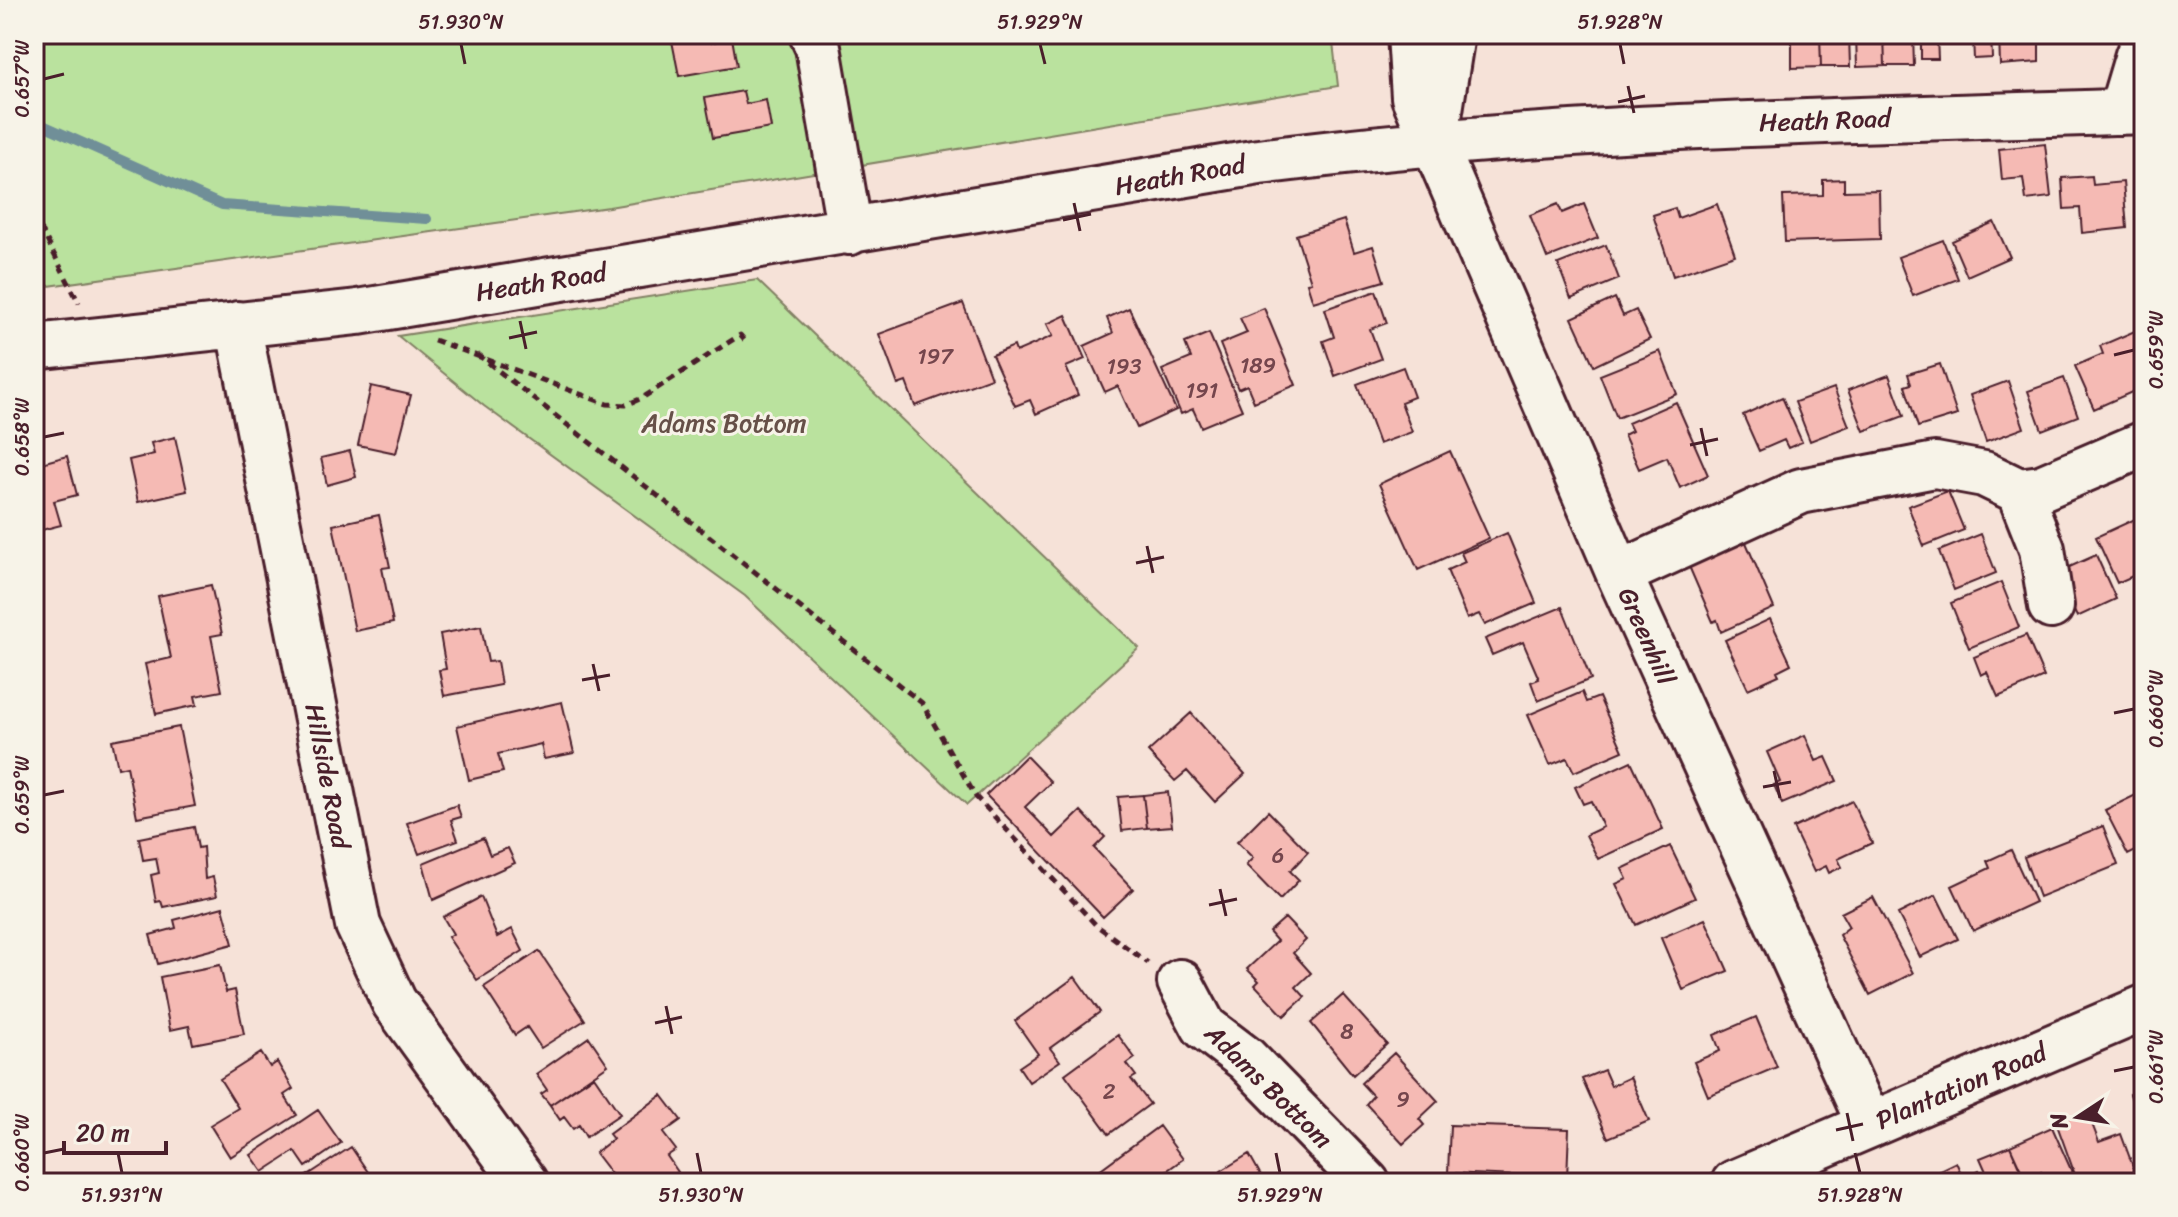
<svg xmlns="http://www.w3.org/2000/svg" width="2178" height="1217" font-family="Sriracha,sans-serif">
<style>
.green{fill:#bae29e;stroke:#828064;stroke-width:2}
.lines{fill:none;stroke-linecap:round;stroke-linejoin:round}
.stream{stroke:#6f8f98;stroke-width:10}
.building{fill:#f5bab4;stroke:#4a1f2b;stroke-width:2}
.minor-casing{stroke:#4a1f2b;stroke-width:50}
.path{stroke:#4a1f2b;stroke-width:5;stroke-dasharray:8 6;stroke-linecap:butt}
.minor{stroke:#f7f3e8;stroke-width:44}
.ticks{fill:none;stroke:#4a1f2b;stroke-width:3}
.labels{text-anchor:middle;stroke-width:6;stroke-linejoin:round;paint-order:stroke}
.number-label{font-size:22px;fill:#75464d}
.street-label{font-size:26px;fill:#4a1f2b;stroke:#f7f3e8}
.park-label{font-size:26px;fill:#665048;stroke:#f7f3e8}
.neatline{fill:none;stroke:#4a1f2b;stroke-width:3}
.ticks-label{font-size:20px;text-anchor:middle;fill:#4a1f2b}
</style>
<rect width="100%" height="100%" fill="#f6e2d8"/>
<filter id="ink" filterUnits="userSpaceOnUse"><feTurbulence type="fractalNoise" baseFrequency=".0125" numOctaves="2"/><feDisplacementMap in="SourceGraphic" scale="16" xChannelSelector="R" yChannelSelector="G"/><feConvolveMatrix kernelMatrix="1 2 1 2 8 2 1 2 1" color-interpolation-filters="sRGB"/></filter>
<g filter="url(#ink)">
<path class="green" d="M34,34H1332L1338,86L609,207L34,288Z
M757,280L1139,648L967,805L745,596L484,406L398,336Z"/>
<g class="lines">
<path class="stream" d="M34,121L222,205L427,219"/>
</g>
<path class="building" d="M710,34L712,42L732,38L737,66L679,76L671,36Z
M1792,34H1820L1821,67L1792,68Z
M1820,34H1849L1850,67H1821Z
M1856,34H1884L1885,66L1857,67Z
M1884,34H1913L1914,66H1885Z
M1921,34H1956V37H1937L1938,59H1921Z
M1956,34H1991L1992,58L1974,59L1973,37H1956Z
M1999,34H2039V62L2000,65Z
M743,91L746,104L766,100L771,128L713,138L705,98Z
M2045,144L2051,197L2026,200L2023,178L2002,180L1999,149Z
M2135,170H2144V228L2137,224Z
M2092,176L2093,185L2123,182L2127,228L2082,233L2080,208L2064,209L2062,178Z
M1844,179V191L1879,190L1880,239L1785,242L1783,196L1823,195V180Z
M1558,204L1562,213L1584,204L1598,238L1547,258L1530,215Z
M1717,204L1735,255L1673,276L1653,215L1675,208L1678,218Z
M1344,220L1354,252L1373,246L1384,281L1313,302L1307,283L1311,282L1296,235Z
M1994,222L2010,257L1967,276L1952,241Z
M1943,240L1958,279L1913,296L1898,257Z
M1606,245L1619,279L1571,299L1558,264Z
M1376,291L1387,323L1370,329L1381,359L1335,376L1323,341L1334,337L1325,309Z
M1615,298L1623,316L1636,310L1650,339L1594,366L1572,318Z
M963,303L991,378L915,406L906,382L898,385L879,334Z
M1129,308L1176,410L1137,428L1118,386L1105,392L1084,346L1113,333L1107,318Z
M1264,308L1296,385L1254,402L1247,385L1238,389L1220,344L1247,333L1240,318Z
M1066,315L1085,359L1066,367L1078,395L1036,414L1030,400L1015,406L992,355L1014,346L1016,352L1053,336L1047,324Z
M2144,327V371L2135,375L2141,388L2094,409L2075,366L2103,354L2100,346Z
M1209,333L1242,410L1201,427L1193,409L1181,414L1162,370L1191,358L1185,343Z
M1660,351L1677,394L1617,418L1600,375Z
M1940,364L1957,415L1918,427L1905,386L1911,384L1908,374Z
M1403,367L1414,397L1401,402L1412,432L1379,444L1357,384Z
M1889,375L1904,416L1864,431L1848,390Z
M2064,378L2078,416L2042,430L2028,391Z
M2008,381L2024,428L1986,442L1970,395Z
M371,386L411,395L396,453L358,445Z
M1834,388L1849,426L1810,441L1795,402Z
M1782,397L1802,442L1788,448L1784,440L1759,451L1743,415Z
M1676,402L1708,475L1680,488L1667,457L1639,469L1624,435L1632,431L1628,423Z
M175,437L187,491L138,502L129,460L154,454L151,443Z
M350,451L356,477L327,485L321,458Z
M1450,451L1489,538L1418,570L1379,484Z
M67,456L77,495L54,501L61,525L34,532V465Z
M1948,491L1964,530L1924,546L1908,506Z
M379,515L390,567L382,568L393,623L355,631L333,525Z
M2135,519L2144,539V571L2117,583L2096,537Z
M1507,533L1536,603L1485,625L1479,614L1467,619L1447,570L1465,562L1461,553Z
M1981,534L1996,573L1954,590L1939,551Z
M1745,540L1774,608L1721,632L1717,620L1713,622L1688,564Z
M2096,555L2116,599L2077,617L2056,573Z
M2001,582L2019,627L1969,648L1951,603Z
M211,585L222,634L211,636L222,691L195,696L197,705L156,714L145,664L171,658L158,596Z
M1562,607L1591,679L1538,701L1531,682L1539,679L1523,642L1492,655L1485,639Z
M1770,619L1791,664L1777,671L1779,675L1748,689L1725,640Z
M481,626L488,662L497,661L501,685L444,696L439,670L446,669L440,634Z
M2026,635L2044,677L1998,697L1987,672L1981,675L1974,657Z
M1582,692L1586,702L1599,697L1623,751L1574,772L1567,758L1550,765L1528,715Z
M562,702L574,753L544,759L541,744L498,754L503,772L469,780L457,726Z
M1191,713L1245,774L1215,802L1187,771L1175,781L1148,752Z
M179,727L195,806L137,817L127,766L118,768L112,740Z
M1805,735L1816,761L1826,757L1837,781L1782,804L1774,785L1780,782L1767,752Z
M1026,756L1051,782L1025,807L1054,837L1081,811L1105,837L1094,848L1133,889L1103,917L986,795Z
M1631,761L1663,829L1598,859L1586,835L1603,827L1591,801L1583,804L1575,787Z
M2144,791V847L2128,855L2105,810Z
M1168,792L1172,826L1147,828L1143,795Z
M1143,795L1147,828L1122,831L1118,797Z
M1852,801L1872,843L1838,859L1842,867L1829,873L1826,866L1814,872L1793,828Z
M457,805L461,817L451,820L458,840L419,854L407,823Z
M1268,811L1308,852L1290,871L1299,880L1280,900L1246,865L1253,858L1237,842Z
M2103,826L2118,865L2039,897L2024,857Z
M194,827L198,848L203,847L205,879L213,877L217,896L163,907L161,901L156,902L151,875L159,873L156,858L143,860L139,838Z
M483,838L490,855L508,848L515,863L433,900L423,863Z
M1670,846L1695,898L1636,925L1616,884L1627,879L1622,869Z
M2011,850L2035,902L1973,931L1952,886L1990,868L1987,861Z
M1936,895L1958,939L1920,957L1898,914Z
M481,897L497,937L512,929L523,951L477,980L448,937L453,934L443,917Z
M1873,897L1913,973L1870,995L1839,935L1849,927L1841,913Z
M223,907L233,944L158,964L150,935L176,928L174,920Z
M1285,918L1306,940L1293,953L1311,973L1296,987L1305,997L1284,1016L1255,985L1259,981L1247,969L1277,941L1269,932Z
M1705,919L1728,971L1683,990L1661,938Z
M539,951L585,1020L541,1048L527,1027L515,1035L484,987Z
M220,965L226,992L235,990L244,1034L193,1044L189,1026L170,1030L160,977Z
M1075,977L1100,1012L1050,1048L1060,1061L1029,1082L1019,1067L1038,1054L1015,1021Z
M1343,995L1387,1044L1353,1075L1311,1023Z
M1756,1017L1777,1067L1708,1096L1694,1062L1720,1051L1714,1035Z
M1118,1035L1135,1058L1127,1064L1136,1076L1131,1079L1150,1104L1109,1134L1065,1074Z
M589,1037L608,1065L550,1105L541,1094L547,1090L536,1074Z
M261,1053L270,1067L277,1062L293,1089L284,1095L297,1115L230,1157L210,1125L238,1108L220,1079Z
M1394,1053L1438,1101L1419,1119L1424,1125L1403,1144L1366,1104L1373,1096L1361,1083Z
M1604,1070L1611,1086L1630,1077L1649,1121L1608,1138L1582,1079Z
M594,1076L620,1114L586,1137L579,1125L573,1129L564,1117L560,1120L550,1105Z
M2144,1089V1135L2130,1094Z
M662,1095L681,1120L663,1133L676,1150L667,1156L678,1172L663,1183H618L595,1153L613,1139L609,1134Z
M318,1110L341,1143L306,1167L295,1151L263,1172L251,1155Z
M2087,1111L2099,1142L2121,1134L2139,1183H2078L2056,1122Z
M1450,1125L1569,1129L1567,1178L1448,1173Z
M1159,1126L1183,1159L1158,1177L1163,1183H1107L1098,1171Z
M2052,1127L2076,1181L2072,1183H2046L2041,1172L2025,1179L2010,1146Z
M2010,1146L2026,1183H1991L1980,1158Z
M351,1147L372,1178L365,1183H309L305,1177Z
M1249,1154L1263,1179L1256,1183H1228L1221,1171Z
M1956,1162L1963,1178L1979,1170L1985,1183H1923L1921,1179Z"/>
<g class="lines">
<g class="minor-casing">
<path id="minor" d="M812,34L818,47L850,232
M1410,34L1414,97L1619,574L1869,1124
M2121,112L2138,55L2144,52
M1435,142L1452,34
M238,324L358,925L394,1002L525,1183
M34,347L358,312L1259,162C1552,124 1849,121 2144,111
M2019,491L2042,549L2051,606
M1619,574L1801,491L1935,465L1984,474L2019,491L2041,488L2144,444
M1180,982L1204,1027L1246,1059L1367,1183
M1734,1183L2144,1008"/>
</g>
<path class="path" d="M34,215L79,303
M434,340L607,404L626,405L642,398L740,335L746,342
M477,354L922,703L976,797L1096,925L1148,963"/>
<use href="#minor" class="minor"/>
</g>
</g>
<path class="ticks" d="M461,44L465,64M1040,44L1045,64M1620,44L1624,64M44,79L64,74M1628,86L1634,113M1618,102L1645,96M1074,203L1080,231M1063,220L1091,214M520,321L526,349M509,338L537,332M2114,355L2134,350M1701,428L1707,456M44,437L64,433M1690,445L1718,439M1147,546L1153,573M1136,563L1164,557M593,664L599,691M582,680L610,675M2114,713L2134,709M1774,771L1780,798M1763,787L1791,782M44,795L64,791M1220,889L1226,916M1209,905L1237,899M666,1006L672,1034M655,1023L682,1017M2114,1071L2134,1067M1847,1113L1853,1141M1836,1130L1863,1124M44,1153L64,1149M118,1153L122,1173M697,1153L701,1173M1276,1153L1280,1173M1855,1153L1860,1173"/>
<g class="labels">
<g class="number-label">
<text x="935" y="364">197</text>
<text x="1258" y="373">189</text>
<text x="1124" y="374">193</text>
<text x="1202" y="398">191</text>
<text x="1278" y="863">6</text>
<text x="1347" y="1039">8</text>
<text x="1109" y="1099">2</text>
<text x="1403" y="1107">9</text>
</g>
<g class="street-label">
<text transform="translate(1825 120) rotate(-2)" y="9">Heath Road</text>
<text transform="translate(1180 175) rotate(-10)" y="9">Heath Road</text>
<text transform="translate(541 282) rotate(-9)" y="9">Heath Road</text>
<text transform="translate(1647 636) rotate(66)" y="9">Greenhill</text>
<text transform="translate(328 776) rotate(79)" y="9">Hillside Road</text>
<text transform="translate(1269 1086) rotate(44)" y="9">Adams Bottom</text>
<text transform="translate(1961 1086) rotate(-23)" y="9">Plantation Road</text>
</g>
<g class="park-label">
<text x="724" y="432">Adams Bottom</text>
</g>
</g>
<rect width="2178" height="1217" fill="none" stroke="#f7f3e8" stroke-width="88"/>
<g transform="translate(2078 1117) rotate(258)" stroke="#f7f3e8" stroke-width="6" paint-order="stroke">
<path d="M0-6L14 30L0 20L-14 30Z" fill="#4a1f2b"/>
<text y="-12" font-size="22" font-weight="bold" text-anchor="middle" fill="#4a1f2b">N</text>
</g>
<path d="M64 1141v12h102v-12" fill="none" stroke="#4a1f2b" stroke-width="4"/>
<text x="76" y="1141" font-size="24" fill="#4a1f2b" stroke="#f7f3e8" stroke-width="6" paint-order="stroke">20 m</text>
<rect x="44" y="44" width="2090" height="1129" class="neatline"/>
<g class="ticks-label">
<text x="461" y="29">51.930°N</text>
<text x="1040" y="29">51.929°N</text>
<text x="1620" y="29">51.928°N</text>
<text transform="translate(22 79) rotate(-90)" y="7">0.657°W</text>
<text transform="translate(2156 350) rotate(-90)" y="7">0.659°W</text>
<text transform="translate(22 437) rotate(-90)" y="7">0.658°W</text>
<text transform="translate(2156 709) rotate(-90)" y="7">0.660°W</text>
<text transform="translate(22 795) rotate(-90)" y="7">0.659°W</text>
<text transform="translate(2156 1067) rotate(-90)" y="7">0.661°W</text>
<text transform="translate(22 1153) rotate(-90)" y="7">0.660°W</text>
<text x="122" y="1202">51.931°N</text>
<text x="701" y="1202">51.930°N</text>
<text x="1280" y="1202">51.929°N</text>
<text x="1860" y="1202">51.928°N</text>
</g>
</svg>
